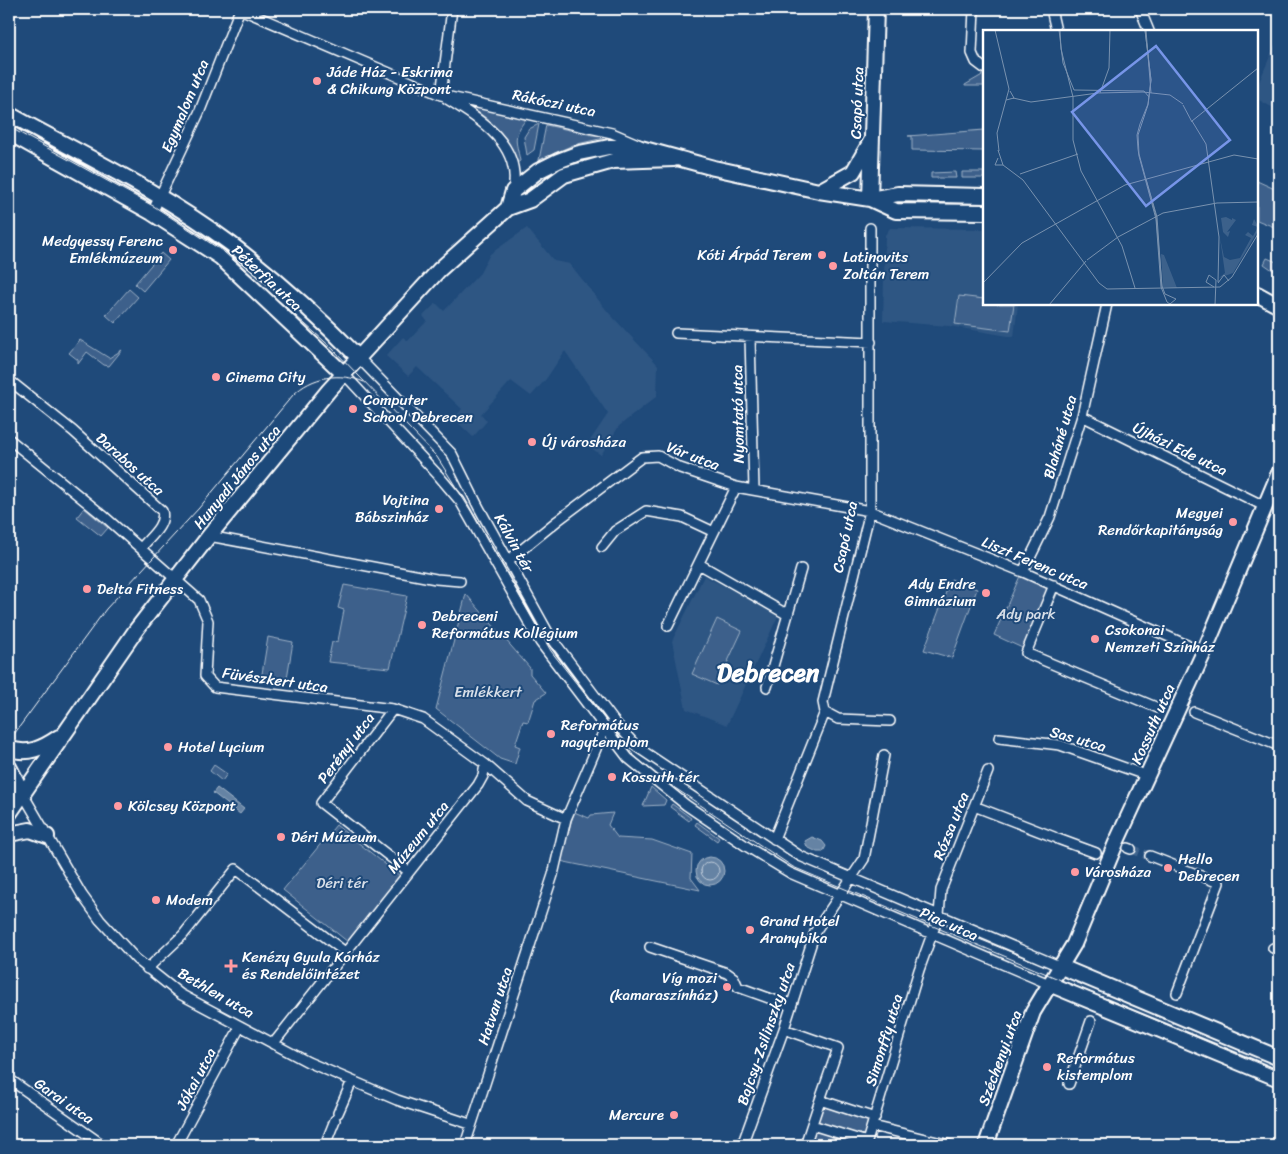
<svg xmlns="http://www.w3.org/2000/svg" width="1288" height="1154" font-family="Sriracha,sans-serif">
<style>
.built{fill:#2e5683}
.green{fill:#3c618b;stroke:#9eb0c5}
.water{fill:#6583a4;stroke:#a3b5c8}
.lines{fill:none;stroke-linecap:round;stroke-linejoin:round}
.shore{stroke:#c1cddb;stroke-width:1}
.street-tunnel{stroke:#41658e;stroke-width:9;stroke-dasharray:9 4.5;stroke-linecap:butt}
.street-casing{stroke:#fff;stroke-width:12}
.secondary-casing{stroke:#fff;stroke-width:18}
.street{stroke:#1f4a7a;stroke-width:9}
.secondary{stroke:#1f4a7a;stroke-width:14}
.tram{stroke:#fff;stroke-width:1}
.poi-dot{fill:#ff9aa2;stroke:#1f4a7a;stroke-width:2}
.labels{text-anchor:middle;stroke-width:4;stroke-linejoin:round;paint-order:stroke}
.poi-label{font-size:15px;fill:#fff;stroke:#1f4a7a;text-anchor:start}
.street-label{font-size:15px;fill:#fff;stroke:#1f4a7a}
.park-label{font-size:15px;fill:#d8dfe8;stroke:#1f4a7a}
.town-label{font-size:25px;font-weight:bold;fill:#fff;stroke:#1f4a7a}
.inset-road{fill:none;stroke:#7992af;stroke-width:1}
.view{fill:#7795e8;fill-opacity:0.15;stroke:#7795e8;stroke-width:2.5}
.inset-edge{fill:none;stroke:#fff;stroke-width:2.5}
</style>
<rect width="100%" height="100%" fill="#1f4a7a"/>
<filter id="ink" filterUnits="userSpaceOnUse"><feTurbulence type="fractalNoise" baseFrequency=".02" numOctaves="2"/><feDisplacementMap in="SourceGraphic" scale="10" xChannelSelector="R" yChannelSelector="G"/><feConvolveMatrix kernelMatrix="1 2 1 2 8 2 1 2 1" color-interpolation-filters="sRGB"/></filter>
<g filter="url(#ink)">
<path class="built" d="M1279,35V111L1257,99V87Z
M527,228L554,261L570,264L608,312L658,365L657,396L619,426L601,455L587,445L608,414L565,351L546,379L531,396L511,381L481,414L487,421L473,437L454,419L462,409L417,367L408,376L386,356L403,337L408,341L427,321L423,316L436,303L444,311L480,273L490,254Z
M890,228L984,229V304H1018L1014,337L949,326L883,321L885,235Z
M704,576L779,614L727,725L686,709L672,641Z"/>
<path class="green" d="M984,74V86H965V85Z
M472,106L526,119C512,138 516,139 520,161L517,163C509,138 494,121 471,108Z
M539,124L534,150L527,155L524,137L529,129Z
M546,125L592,135L607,136L608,137L573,145L539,160Z
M984,130V151L912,150V136H908Z
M955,172L956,178H931V173Z
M962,172H984V178H962Z
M1257,181L1279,191V229L1257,220Z
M161,253L169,260L143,291L135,284Z
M1267,258L1279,263V268L1276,267L1274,271L1264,264Z
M129,289L138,297L115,323L106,315Z
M959,296L984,299V304H1014L1010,331L955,324Z
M80,340L109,358L122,350L109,366L104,365L87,352L78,364V360L69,353Z
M84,508L108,528L101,536L77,517Z
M1020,576L1058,592L1031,652L994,635Z
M951,579L977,589L952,658L924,650Z
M344,585L407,596L390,668L328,662L332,642L338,641L344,610L338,608Z
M466,594L530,668V674L546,693L535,700L528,722L523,721L515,745L520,747L515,764L500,759L436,709Z
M717,619L742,631L717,685L692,674Z
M268,637L293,642L286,684L261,680Z
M214,765L227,774L222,781L210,771Z
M651,787L666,800L664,805L643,806Z
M672,804L691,818L689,821L670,807Z
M574,812L589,818L591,815L613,813L608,825L618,838L652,840L692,854L691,878L700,890L560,861Z
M697,822L719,838L717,841L695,825Z
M336,825L400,876L348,942L283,890Z
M820,1100L875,1118L866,1145H805Z"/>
<path class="water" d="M217,788L244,809L240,814L213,793Z
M812,837L822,841L826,846L823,852H817L807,847L805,841Z
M696 871a14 14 0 1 1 28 0a14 14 0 1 1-28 0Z"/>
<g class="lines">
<path class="shore" d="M701 871a9 9 0 1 1 18 0a9 9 0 1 1-18 0Z"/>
<path class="street-tunnel" d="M1131,849L1150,856"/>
<g class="street-casing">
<path id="street" d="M240,9L441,95L612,133L640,145
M974,9L972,53L976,62L984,68
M1051,9L1056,31
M1140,9L1149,31
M441,95L452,9
M447,99C481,120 522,145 513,191
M152,213L199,113L240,9
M676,333L871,342
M750,337L754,490
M358,357L452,454L478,506L550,636L614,721L637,747L800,856L1059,966
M344,374L438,475L460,501L540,642L628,758L686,805L746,846L790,873L1049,984
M9,380L73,431L162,511C166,525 150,537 141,548
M1082,416L1266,507
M9,439L105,517L199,600L208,621L205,676L215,687L393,709L423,719L485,764L527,801L566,819
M209,536L436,579L460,581
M602,547L615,531L646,511L682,517L714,532
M509,560L557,521L642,457L658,456L680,468L736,487L870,511L1023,572L1187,645
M699,564L788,615
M1023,572L1050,517L1082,416L1107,304
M1054,585L1026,653L1158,708
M668,626L736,487
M767,687L801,569
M393,709L321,803L408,871
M825,712L838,719L890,721
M1194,712L1279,746
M999,738L1060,745L1148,776
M23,794L82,895L100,920L136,959L180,994L308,1062L397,1100L470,1124
M974,806L1054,837
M774,839L825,712L823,702L870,511V228
M1058,839L1096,853
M1128,848L1131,849
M1150,856L1219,883L1177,993
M650,947L727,973L734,978L738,987L791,1006
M1273,948L1279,950
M147,969L183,935L236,869L345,952
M784,1029L838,1048L820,1100
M273,1044L478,785L483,776L485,764
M9,1079L103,1145
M1069,1084L1091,1021
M338,1113L352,1081
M812,1125L867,1142
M872,1126L950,1145
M176,1145L240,1027
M325,1145L335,1120
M465,1145L553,875L566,819L605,728L608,726
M742,1145L784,1029L815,932L864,859L884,755
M805,1145L820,1100L875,1118
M866,1145L919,970L939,915L941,890L988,771"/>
</g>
<g class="secondary-casing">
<path id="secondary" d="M9,114C83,155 163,193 231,244C275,278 319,317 358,357
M9,133L152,213L220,257L344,374
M819,191L853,172L871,141
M870,199L876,9
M870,199L898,194L984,196
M508,208L513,191L538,171L558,161L579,153L609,147H637L714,168L819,191L870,199L896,211L984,212
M1257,294L1279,306
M9,748C27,756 43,748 59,737
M9,767L23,794
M9,814L136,630L209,536L329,390L439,270L508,208L530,200L564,175L613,161L674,159
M9,834L30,830L47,836
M1059,966L1279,1058
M1049,984L1279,1079
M986,1145L1033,1012L1074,944L1116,843L1204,652L1279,473"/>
</g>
<use href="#street" class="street"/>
<use href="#secondary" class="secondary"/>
<path class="tram" d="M9,127L155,207L224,252L333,349L437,457L471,511L551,651L632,754L660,778L793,867L1279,1072
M9,741L106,609L199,508L293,395C312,376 340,372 364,382
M945,925L1028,959"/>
</g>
</g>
<g class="poi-dot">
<circle cx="317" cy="81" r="5"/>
<circle cx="173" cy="250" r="5"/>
<circle cx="822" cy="255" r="5"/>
<circle cx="833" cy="266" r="5"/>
<circle cx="216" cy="377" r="5"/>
<circle cx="353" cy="409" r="5"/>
<circle cx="532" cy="442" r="5"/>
<circle cx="439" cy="509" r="5"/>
<circle cx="1233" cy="522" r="5"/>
<circle cx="87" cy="589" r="5"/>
<circle cx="986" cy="593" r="5"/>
<circle cx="422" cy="625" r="5"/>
<circle cx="1095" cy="639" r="5"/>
<circle cx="551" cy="734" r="5"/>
<circle cx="168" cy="747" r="5"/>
<circle cx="612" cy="777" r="5"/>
<circle cx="118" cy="806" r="5"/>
<circle cx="281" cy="837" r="5"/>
<circle cx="1168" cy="868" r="5"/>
<circle cx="1075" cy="872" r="5"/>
<circle cx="156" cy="900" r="5"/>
<circle cx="750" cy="930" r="5"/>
<path d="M228.5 958.5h5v5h5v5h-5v5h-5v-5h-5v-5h5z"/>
<circle cx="727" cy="987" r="5"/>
<circle cx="1047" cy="1067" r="5"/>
<circle cx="674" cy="1115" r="5"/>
</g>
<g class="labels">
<g class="poi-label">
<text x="327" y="77">Jáde Ház - Eskrima<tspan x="327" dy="17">&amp; Chikung Központ</tspan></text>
<text x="163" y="246" text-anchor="end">Medgyessy Ferenc<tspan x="163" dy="17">Emlékmúzeum</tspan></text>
<text x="812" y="260" text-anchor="end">Kóti Árpád Terem</text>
<text x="843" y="262">Latinovits<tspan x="843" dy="17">Zoltán Terem</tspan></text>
<text x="226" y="382">Cinema City</text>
<text x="363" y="405">Computer<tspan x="363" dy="17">School Debrecen</tspan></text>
<text x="542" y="447">Új városháza</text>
<text x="429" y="505" text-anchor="end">Vojtina<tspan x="429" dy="17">Bábszinház</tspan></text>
<text x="1223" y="518" text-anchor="end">Megyei<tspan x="1223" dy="17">Rendőrkapitányság</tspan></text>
<text x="976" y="589" text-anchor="end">Ady Endre<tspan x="976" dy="17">Gimnázium</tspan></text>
<text x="97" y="594">Delta Fitness</text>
<text x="432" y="621">Debreceni<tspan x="432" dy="17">Református Kollégium</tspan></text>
<text x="1105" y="635">Csokonai<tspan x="1105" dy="17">Nemzeti Színház</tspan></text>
<text x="561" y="730">Református<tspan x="561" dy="17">nagytemplom</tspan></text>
<text x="178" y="752">Hotel Lycium</text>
<text x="622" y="782">Kossuth tér</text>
<text x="128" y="811">Kölcsey Központ</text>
<text x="291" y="842">Déri Múzeum</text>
<text x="1178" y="864">Hello<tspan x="1178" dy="17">Debrecen</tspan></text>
<text x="1085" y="877">Városháza</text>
<text x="166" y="905">Modem</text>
<text x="760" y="926">Grand Hotel<tspan x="760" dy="17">Aranybika</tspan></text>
<text x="242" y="962">Kenézy Gyula Kórház<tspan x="242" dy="17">és Rendelőintézet</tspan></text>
<text x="717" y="983" text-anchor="end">Víg mozi<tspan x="717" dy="17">(kamaraszínház)</tspan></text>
<text x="1057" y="1063">Református<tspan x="1057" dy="17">kistemplom</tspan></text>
<text x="664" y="1120" text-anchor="end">Mercure</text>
</g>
<g class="street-label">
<text transform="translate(554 103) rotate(12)" y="5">Rákóczi utca</text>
<text transform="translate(857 103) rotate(-88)" y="5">Csapó utca</text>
<text transform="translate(185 106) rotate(-67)" y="5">Egymalom utca</text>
<text transform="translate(267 278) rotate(43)" y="5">Péterfia utca</text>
<text transform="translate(738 414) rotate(-91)" y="5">Nyomtató utca</text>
<text transform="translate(1060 437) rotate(-74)" y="5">Blaháné utca</text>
<text transform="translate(1180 449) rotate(26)" y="5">Újházi Ede utca</text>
<text transform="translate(693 456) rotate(21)" y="5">Vár utca</text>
<text transform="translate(130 464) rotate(42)" y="5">Darabos utca</text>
<text transform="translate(237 477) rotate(-51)" y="5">Hunyadi János utca</text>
<text transform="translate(845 537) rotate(-78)" y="5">Csapó utca</text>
<text transform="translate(514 543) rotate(61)" y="5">Kálvin tér</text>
<text transform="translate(1035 563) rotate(23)" y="5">Liszt Ferenc utca</text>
<text transform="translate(275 680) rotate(8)" y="5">Füvészkert utca</text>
<text transform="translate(1153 724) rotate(-66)" y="5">Kossuth utca</text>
<text transform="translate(1078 739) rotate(16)" y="5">Sas utca</text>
<text transform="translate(346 748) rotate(-53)" y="5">Perényi utca</text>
<text transform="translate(951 826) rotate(-68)" y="5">Rózsa utca</text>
<text transform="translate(418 837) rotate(-51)" y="5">Múzeum utca</text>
<text transform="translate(949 924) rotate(24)" y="5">Piac utca</text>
<text transform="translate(216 993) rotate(30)" y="5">Bethlen utca</text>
<text transform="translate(495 1006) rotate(-72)" y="5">Hatvan utca</text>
<text transform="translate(766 1034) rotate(-71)" y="5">Bajcsy-Zsilinszky utca</text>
<text transform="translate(884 1040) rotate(-73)" y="5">Simonffy utca</text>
<text transform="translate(1000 1058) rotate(-70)" y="5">Széchenyi utca</text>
<text transform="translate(196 1079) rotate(-62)" y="5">Jókai utca</text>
<text transform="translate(64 1101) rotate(35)" y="5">Garai utca</text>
</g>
<g class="park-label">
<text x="1026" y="619">Ady park</text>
<text x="488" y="697">Emlékkert</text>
<text x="342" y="888">Déri tér</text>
</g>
<g class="town-label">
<text x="768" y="681">Debrecen</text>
</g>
</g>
<g transform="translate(983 30)">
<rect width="275" height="275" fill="#1f4a7a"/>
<path d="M243,187L249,190V188L253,190L244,202L247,201L245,207L240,202L238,188ZM271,189L275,196V201L250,243L236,248L242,243L237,208L241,227L247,230L257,228L268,208L262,205L265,202L270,206L275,197L269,195ZM178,224L181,225L194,258L180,257Z" fill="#3c618b"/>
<path class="inset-road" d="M12,0L26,59L14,103L16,121M76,0L80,33L91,60L161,61L166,67M77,0L78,19L90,67V110L98,141L139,216L152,258M162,0L168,50L165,74L157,94L154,105L155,119L156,126L173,189L178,257L184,272L187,274L193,269L182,264L179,256L173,186L156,124L155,105L165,75L168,50L162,0M163,0L168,63M117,63L126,38L127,0M30,68L48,72L115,63L160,62L187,65L200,74M23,70L31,68L27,61M200,75L209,92M209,91L223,114L236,207L235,252M209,91L275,38M15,120L20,135L40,150L116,253L124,259L237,257L249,247L275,204M15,128L12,135H20M37,144L95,124M163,149L174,187L179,259M104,230L135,207L180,183L234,173L275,172M0,253L39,213L142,155L251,125L275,129M235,253L241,245L246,251M231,257L223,252L226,245L233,250L232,275M66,275L103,231"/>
<path class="view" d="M173,16L247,110L163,176L89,82Z"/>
<rect width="275" height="275" class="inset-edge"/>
</g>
<rect width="1288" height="1154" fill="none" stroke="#1f4a7a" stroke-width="30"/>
<rect x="15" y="15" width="1258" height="1124" fill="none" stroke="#fff" stroke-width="2" filter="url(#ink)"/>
</svg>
